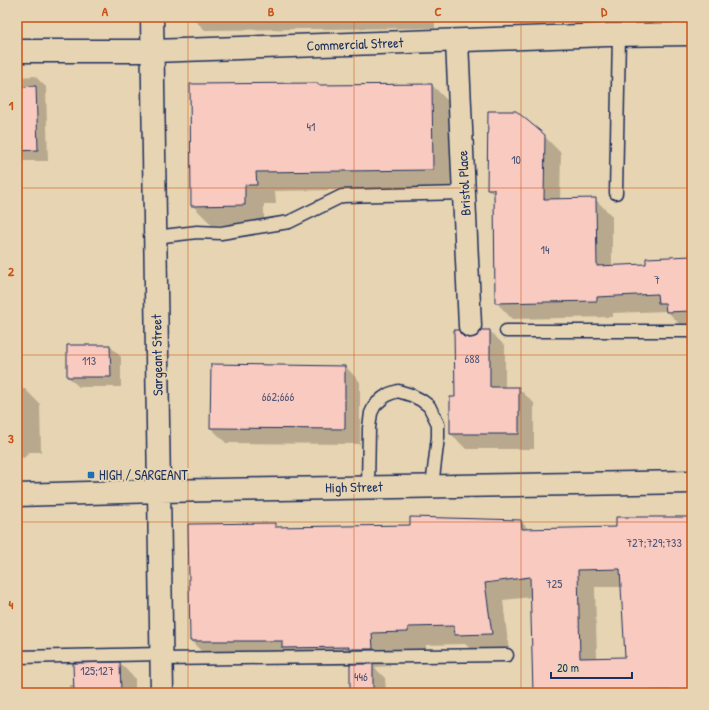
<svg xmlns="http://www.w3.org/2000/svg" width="709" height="710" font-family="'Patrick Hand',sans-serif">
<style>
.shadow{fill:#0003;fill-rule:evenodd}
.building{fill:#f9cac0;stroke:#1b2f5e;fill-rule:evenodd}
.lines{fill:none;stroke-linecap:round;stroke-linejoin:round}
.lane-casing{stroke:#1b2f5e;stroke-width:15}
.street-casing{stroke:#1b2f5e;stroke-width:25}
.secondary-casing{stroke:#1b2f5e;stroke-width:25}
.lane{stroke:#e7d4b2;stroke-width:12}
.street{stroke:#e7d4b2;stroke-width:22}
.secondary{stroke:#e7d4b2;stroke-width:22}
.grid{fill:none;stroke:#c95318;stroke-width:1;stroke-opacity:0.55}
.poi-dot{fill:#1f6fb2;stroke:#e7d4b2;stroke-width:1.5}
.labels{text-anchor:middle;stroke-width:4;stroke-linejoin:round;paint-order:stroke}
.number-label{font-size:12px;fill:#525676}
.street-label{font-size:14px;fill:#1b2f5e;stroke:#e7d4b2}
.poi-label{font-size:14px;fill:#1b2f5e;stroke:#e7d4b2;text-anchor:start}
.neatline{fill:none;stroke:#c95318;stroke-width:1.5}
.grid-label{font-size:13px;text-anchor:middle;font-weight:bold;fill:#c95318}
</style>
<rect width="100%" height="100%" fill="#e7d4b2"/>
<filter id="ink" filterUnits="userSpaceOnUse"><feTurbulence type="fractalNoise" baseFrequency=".025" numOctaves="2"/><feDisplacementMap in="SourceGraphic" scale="8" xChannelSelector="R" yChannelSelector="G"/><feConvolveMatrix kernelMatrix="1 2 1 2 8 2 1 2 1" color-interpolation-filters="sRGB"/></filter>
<g filter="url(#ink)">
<path class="shadow" d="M191,17H578V20L435,22V28L205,30Z
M35,76L46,87L48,161H17V77Z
M318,84L320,86L432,85L451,104L452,188L275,191L276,204H264V224L212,225L192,205L191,85Z
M544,136L561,153L560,200L595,199L612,216V266L647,265L689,257L688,249H692V328H683L667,311L613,313V317L512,319L496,302L495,196L488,189Z
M490,331L505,346V388H518L534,403V449H466L451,434L465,338L470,339Z
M110,346L121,357V387H79L68,377Z
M345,366L360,382V444L226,443L211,428Z
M17,389H25L40,404L41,452H29L24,458L17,456Z
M692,518V693H534L532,597L503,600L509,652H474L465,644L426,645V649L390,650V666L374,667L385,678L386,690H429L432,693H351V665H301L294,658L209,659L191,641L275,524L279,528L411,526L521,521L529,530L617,528ZM595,587H622L626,658H597Z
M120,663L135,679V693H69V685H74Z"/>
<path class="building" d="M318,83V85L432,84L433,170L256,172L257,185H245V205L191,206L190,84Z
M36,86L38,150L17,151V87Z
M488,111H516L545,135L544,199L596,198L597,266L646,264V258L692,256V311L666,312L665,303H658L657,294L597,297V301L495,303L494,189H487Z
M454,330H459L460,333L464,337L470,338L477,336L482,330H490V387H519V434H450V397H455Z
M67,345H110L111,377H67Z
M211,364L345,366V429L210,428Z
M410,517L521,520L522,529L616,527V517H692V690L614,692V693H533L530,577L485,583L492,634L455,635L454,626L408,627V632L372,633L373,649H349V647L282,648V641H190L188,524L275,523V527L410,525ZM620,569L625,657L580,658L578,570Z
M120,662L121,693H74L73,663Z
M350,664H373V693H350Z"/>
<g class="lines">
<g class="lane-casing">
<path id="lane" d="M616,193L619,35
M155,237L197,232L221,233L289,222L342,196L464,193
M506,331H692
M368,487L369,428L371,413L375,405L383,398L389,394L398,391L411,395L421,400L429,406L438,424V437L432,486
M17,657L161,654
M161,659L507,655"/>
</g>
<g class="street-casing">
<path id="street" d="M457,41L470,326"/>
</g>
<g class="secondary-casing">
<path id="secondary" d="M152,17L162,693
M17,51H153L607,35L692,34
M17,495L158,491L692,482"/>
</g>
<use href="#lane" class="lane"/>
<use href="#street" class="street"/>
<use href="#secondary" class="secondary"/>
</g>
</g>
<path class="grid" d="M188,17V693M354,17V693M521,17V693M17,188H692M17,355H692M17,522H692"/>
<rect class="poi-dot" x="87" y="471" width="8" height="8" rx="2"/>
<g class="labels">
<g class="number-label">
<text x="311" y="131">41</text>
<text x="516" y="164">10</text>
<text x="545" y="254">14</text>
<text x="657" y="284">7</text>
<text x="472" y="363">688</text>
<text x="89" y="365">113</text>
<text x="278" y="401">662;666</text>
<text x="654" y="547">727;729;733</text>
<text x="554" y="588">725</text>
<text x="97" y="675">125;127</text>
<text x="361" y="681">446</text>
</g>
<g class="street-label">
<text transform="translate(355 44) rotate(-2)" y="5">Commercial Street</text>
<text transform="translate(464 183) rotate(-93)" y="5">Bristol Place</text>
<text transform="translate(157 355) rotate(-91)" y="5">Sargeant Street</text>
<text transform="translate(354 487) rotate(-1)" y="5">High Street</text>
</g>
<g class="poi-label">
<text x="99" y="480">HIGH / SARGEANT</text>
</g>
</g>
<rect width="709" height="710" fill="none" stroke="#e7d4b2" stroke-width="44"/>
<path d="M551 672v6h81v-6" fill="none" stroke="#1b2f5e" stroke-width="2"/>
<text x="557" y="672" font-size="12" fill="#1b2f5e" stroke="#e7d4b2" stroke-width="3" paint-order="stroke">20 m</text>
<rect x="22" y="22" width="665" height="666" class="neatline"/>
<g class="grid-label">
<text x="105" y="16">A</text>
<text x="271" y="16">B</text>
<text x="438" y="16">C</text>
<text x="604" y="16">D</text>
<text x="11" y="110">1</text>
<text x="11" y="276">2</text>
<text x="11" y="443">3</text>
<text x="11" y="609">4</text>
</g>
</svg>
